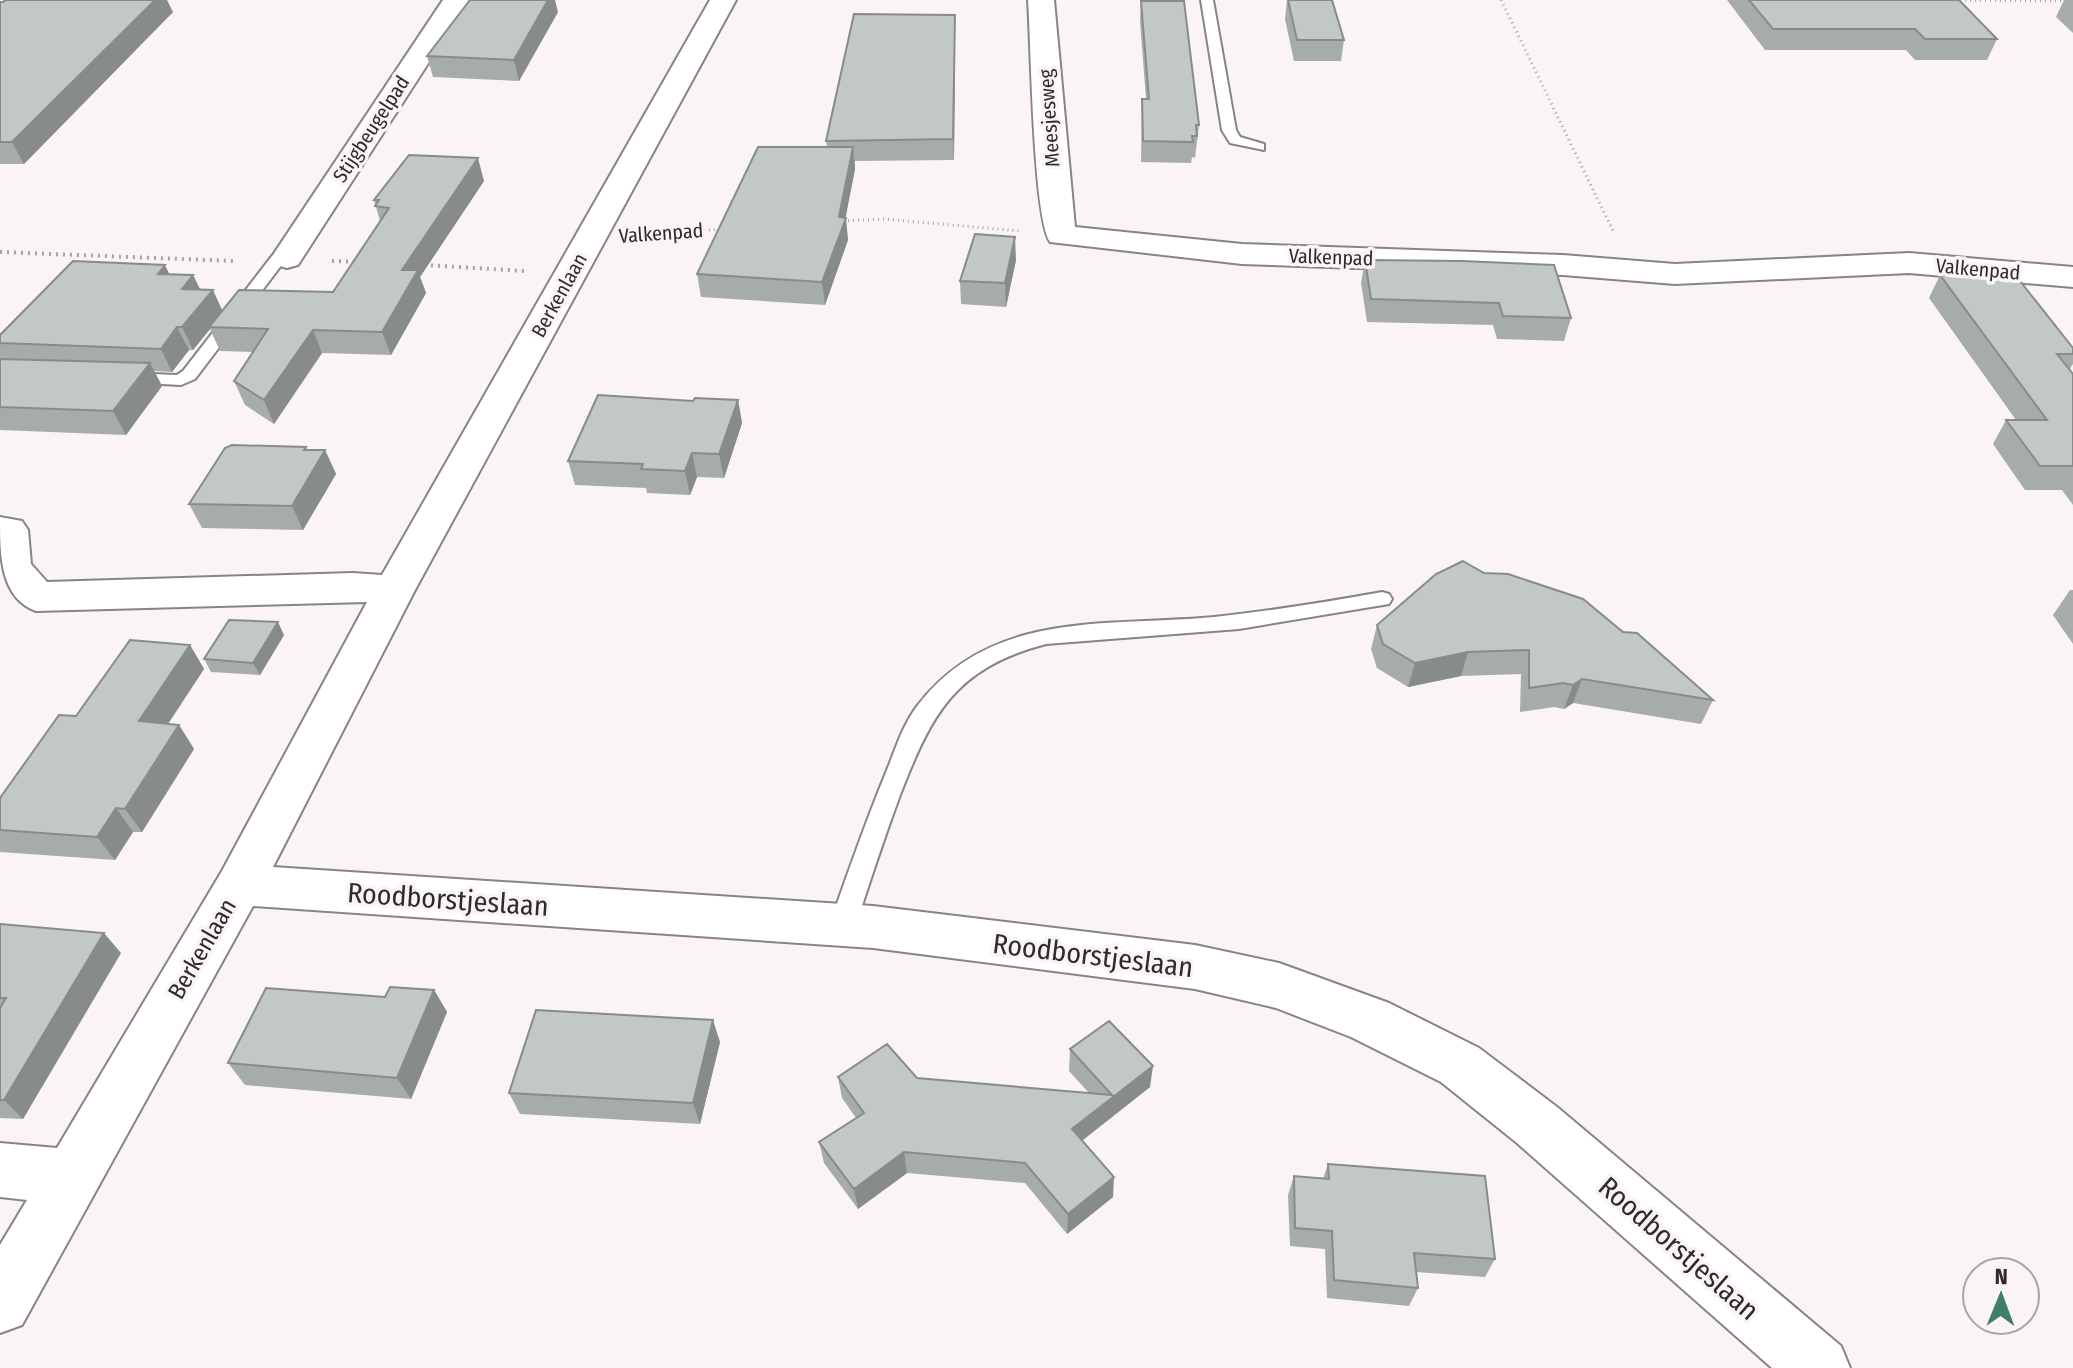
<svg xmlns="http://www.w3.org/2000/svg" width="2073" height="1368" font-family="'Fira Sans Condensed',sans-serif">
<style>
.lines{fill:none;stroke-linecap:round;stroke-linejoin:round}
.service-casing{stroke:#898386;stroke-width:4}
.minor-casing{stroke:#898386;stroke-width:4}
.path-far1{stroke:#a7a2a6;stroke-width:3;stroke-dasharray:1 4;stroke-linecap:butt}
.path{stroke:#a7a2a6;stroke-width:4;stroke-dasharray:2 5;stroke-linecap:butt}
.service{fill:#fff;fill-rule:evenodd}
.minor{fill:#fff;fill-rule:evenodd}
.wall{fill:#a6aca9}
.shaded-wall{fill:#878c8a}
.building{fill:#c1c8c5;stroke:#878c8a;stroke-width:2}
.labels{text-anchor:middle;stroke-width:7;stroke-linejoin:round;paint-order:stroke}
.far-street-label{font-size:20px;fill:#2e2b2d;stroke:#faf4f8}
.street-label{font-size:24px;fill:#2e2b2d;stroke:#faf4f8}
.near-street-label{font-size:28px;fill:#2e2b2d;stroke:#faf4f8}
</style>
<rect width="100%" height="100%" fill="#faf4f8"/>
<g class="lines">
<g class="service-casing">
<path id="service" d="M1201,0H1213L1236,130L1240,137L1264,144V150L1230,143L1222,130Z
M278,254L286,259L195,379L181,385L124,382L121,378L130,373L177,375L183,371L272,256Z
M1382,592L1389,594L1392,599L1389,604L1239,629L1046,644C955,668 932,713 900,795C884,838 870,881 856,924L852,932L843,935L834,932L830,924C848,872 866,821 887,770C896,748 903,724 918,705C992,609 1107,627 1214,617C1271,611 1326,602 1382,592Z"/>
</g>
<g class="minor-casing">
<path id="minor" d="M443,0H469L298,265L287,268L276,265L271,258Z
M710,0H736L415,590L273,867L873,906L1195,945L1279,963L1389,1003L1479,1048L1557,1107L1841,1346L1850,1368H1772L1517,1143L1441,1082L1351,1037L1276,1008L1195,989L873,948L253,906L22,1325L0,1333V1245L27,1200L0,1197V1143L57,1148L222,871L367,602L36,611C0,598 0,555 0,517L22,521L28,530L31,564L47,582L353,573L382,575Z
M1028,0H1054L1075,227L1242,244L1563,255L1675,264L1909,253L2073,267V287L1909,273L1675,284L1563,275L1242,264L1050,242C1033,217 1031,41 1028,0Z"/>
</g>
<path class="path-far1" d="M1501,0L1614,233
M1955,0L2073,1
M843,221L884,219L1020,231
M639,235L725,229"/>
<path class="path" d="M0,252L234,261
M332,261L358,262
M424,265L525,271"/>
<use href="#service" class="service"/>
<use href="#minor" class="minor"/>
</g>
<path class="wall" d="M1287,0L1344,40L1341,61H1294L1285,19Z
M1727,0H1959L1997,39L1987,60H1915L1906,50H1765Z
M2064,0H2073V33L2056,17Z
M1141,1L1199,125L1195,158L1192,157L1191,163L1141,162L1142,99H1146L1140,21Z
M0,2L173,12L24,164H0Z
M558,12L519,81L433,77L427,56Z
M955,35L954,160L855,161V169L845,218L848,240L825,305L701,297L697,274L827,147L826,141Z
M484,181L420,277L426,293L391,355L322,353L274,424L245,405L234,381L253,352L220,351L210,329L193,350H189L172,372L154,371L162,386L126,435L0,430V359H1L0,357V335L170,274L193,275L200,289L222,310L333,292L380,221L374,200Z
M1016,260L1006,307L961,304L960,281Z
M1365,260L1571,318L1564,341L1497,339L1493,325L1367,322L1361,283Z
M1940,275L2073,348V364L2069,370L2073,374V505L2062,490H2025L1993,444L2006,420H2016L1929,298Z
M738,400L742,423L724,478L697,477L690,495L647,493L646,488L575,485L568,461L693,401Z
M307,450H325L336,474L303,530L202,528L189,504Z
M1484,573L1623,632L1713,700L1701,724L1573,703L1564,709L1554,707L1520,712L1521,674L1461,676L1408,687L1377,668L1371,649L1377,625Z
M2070,590H2073V644L2053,615Z
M284,635L260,675L211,672L204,659Z
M190,645L204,669L168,724L179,725L194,749L142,832H133L115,860L0,852V798L76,716Z
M0,924L121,953L23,1119L0,1118Z
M434,990L447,1012L411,1099L245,1085L228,1063Z
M720,1042L700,1124L520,1114L509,1093Z
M1070,1049L1150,1087L1082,1141L1113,1197L1067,1234L1025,1183L907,1173L858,1209L824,1163L819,1142L856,1118L842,1098L838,1077L917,1078L1089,1093L1069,1071Z
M1328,1164L1495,1259L1485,1277L1416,1272L1418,1288L1409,1306L1327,1298L1325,1249L1290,1246L1288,1195L1294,1176L1323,1179Z"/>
<path class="shaded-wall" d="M155,0H167L173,12L24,164L12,142Z
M548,0H555L558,12L519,81L514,60Z
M955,15V35L954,160L953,139Z
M853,147L855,169L845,221L846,218L848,240L825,305L822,282L839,217Z
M478,158L484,181L420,277L426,293L391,355L382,332L402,270Z
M1015,237L1016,260L1006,307L1005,283Z
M165,265L176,288L158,274Z
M193,275L204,298L182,289Z
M213,290L223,312L209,327L210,329L193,350L182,327Z
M177,327L189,350L172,372L161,349Z
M313,330L322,353L274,424L264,400Z
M150,363L162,386L126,435L113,411Z
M738,400L742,423L724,478L719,454Z
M306,447L315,467L325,450L336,474L303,530L292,506Z
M692,453L697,477L690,495L685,471Z
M278,622L284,635L260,675L253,663Z
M190,645L204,669L154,745L139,721Z
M1468,652L1461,676L1408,687L1415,663Z
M1582,679L1573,703L1564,709L1573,685Z
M179,725L194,749L142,832L125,809Z
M116,808L133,832L115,860L97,837Z
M104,933L121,953L23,1119L4,1100Z
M434,990L447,1012L411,1099L397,1078Z
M713,1020L720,1042L700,1124L693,1103Z
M1153,1066L1150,1087L1071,1149L1072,1129Z
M904,1152L907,1173L858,1209L854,1189Z
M1114,1177L1113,1197L1067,1234L1068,1214Z"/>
<path class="building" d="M6,0H155L12,142H0V2H3Z
M470,0H548L514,60L427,56Z
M1288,0H1332L1344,40H1297Z
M1749,0H1959L1997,39H1925L1915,29H1773Z
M1141,1H1184L1199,125H1196L1197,136H1192L1193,142L1143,141L1142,99H1149Z
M854,14L955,15L953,139L826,141Z
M758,147H853L839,217L846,218L822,282L697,274Z
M409,155L478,158L402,270H418L382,332L313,330L264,400L234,381L268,329L209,327L239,290L333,292L389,208L375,206L379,200H374Z
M975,234L1015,237L1005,283L960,281Z
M1365,260L1462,261L1554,265L1571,318L1503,316L1499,303L1371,299Z
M73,261L165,265L158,274L193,275L182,289L213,290L182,327H177L161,349L0,343V335Z
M1940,275L2016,276L2073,348V354H2057L2073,374V466H2040L2006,420H2047Z
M0,359L150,363L113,411L0,407Z
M598,395L693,401L695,398L738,400L719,454L692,453L685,471L641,469L643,464L568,461Z
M232,445L306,447L304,450H325L292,506L189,504L225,448Z
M1463,561L1484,573L1508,574L1583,599L1623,632L1637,633L1713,700L1582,679L1573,685L1563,683L1529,688V650L1468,652L1415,663L1383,644L1377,625L1436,574Z
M229,620L278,622L253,663L204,659Z
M130,640L190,645L139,721L179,725L125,809L116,808L97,837L0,830V798L59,715L76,716Z
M0,924L104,933L4,1100H0V1008L6,998H0Z
M390,987L434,990L397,1078L228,1063L266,988L385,997Z
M536,1010L713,1020L693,1103L509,1093Z
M1109,1021L1153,1066L1072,1129L1114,1177L1068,1214L1025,1163L904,1152L854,1189L819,1142L864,1113L838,1077L887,1044L917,1078L1112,1095L1070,1049Z
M1328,1164L1485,1176L1495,1259L1414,1253L1418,1288L1334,1280L1332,1231L1295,1228L1294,1176L1329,1179Z"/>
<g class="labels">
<g class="far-street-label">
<text transform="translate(1049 118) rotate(-94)" y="7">Meesjesweg</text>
<text transform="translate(371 129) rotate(-57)" y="7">Stijgbeugelpad</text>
<text transform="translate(661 233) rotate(-4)" y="7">Valkenpad</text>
<text transform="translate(1331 257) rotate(2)" y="7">Valkenpad</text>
<text transform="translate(1978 269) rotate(5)" y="7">Valkenpad</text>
<text transform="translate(559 295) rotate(-61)" y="7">Berkenlaan</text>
</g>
<g class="street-label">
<text transform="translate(202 949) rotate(-60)" y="8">Berkenlaan</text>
</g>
<g class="near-street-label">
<text transform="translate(448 899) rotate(4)" y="10">Roodborstjeslaan</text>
<text transform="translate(1093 955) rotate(7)" y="10">Roodborstjeslaan</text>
<text transform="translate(1679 1248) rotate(41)" y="10">Roodborstjeslaan</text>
</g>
</g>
<g transform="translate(2001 1296) rotate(1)"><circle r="38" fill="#faf4f8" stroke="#a8a4a7" stroke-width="2"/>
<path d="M0-6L14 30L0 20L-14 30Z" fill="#407e6b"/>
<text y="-12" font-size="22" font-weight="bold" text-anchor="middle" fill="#2e2b2d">N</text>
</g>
</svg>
